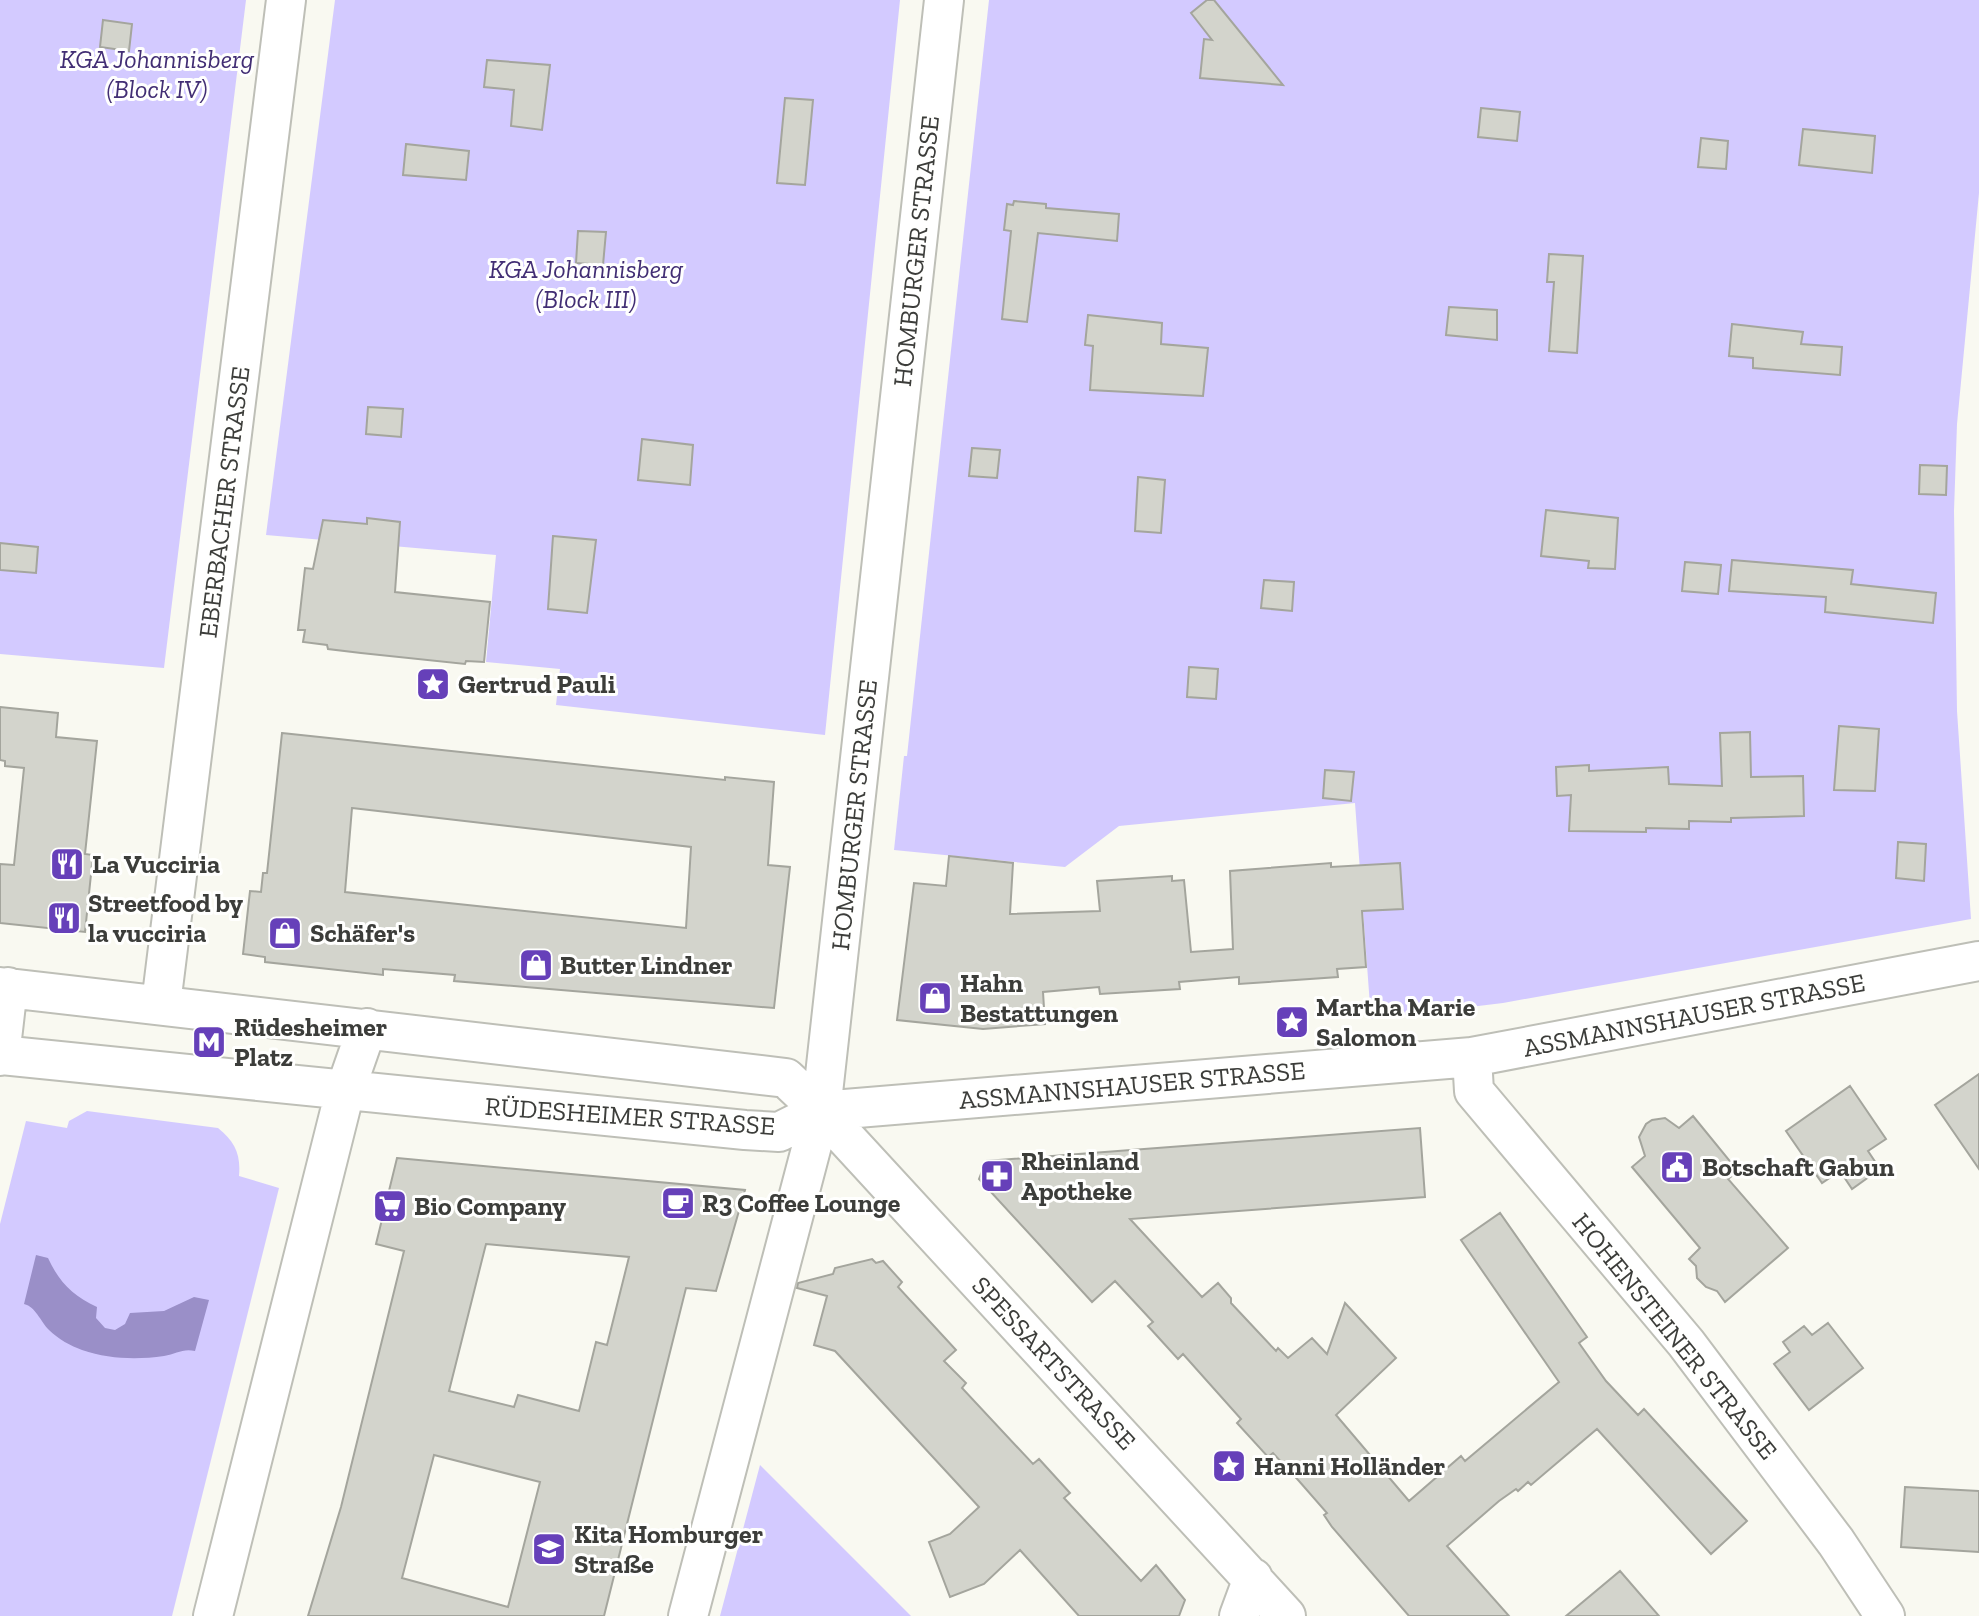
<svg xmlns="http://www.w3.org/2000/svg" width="1979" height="1616" font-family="'Zilla Slab',serif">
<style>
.green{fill:#d3caff}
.water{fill:#9a8fc8}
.building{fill:#d3d4cc;stroke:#a4a59d;stroke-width:2;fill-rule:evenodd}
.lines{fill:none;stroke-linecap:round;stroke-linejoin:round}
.minor-casing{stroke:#bebfb7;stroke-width:42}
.minor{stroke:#fff;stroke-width:38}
.labels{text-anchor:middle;stroke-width:6;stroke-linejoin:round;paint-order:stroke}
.park-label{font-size:26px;font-style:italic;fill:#422e74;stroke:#fffffe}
.street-label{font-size:26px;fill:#3c3d3a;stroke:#fffffe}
.poi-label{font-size:26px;font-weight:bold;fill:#3c3d3a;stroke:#fffffe;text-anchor:start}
</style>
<rect width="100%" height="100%" fill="#f9f9f1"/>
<path class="green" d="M0,0H246L164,668L0,654Z
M335,0H900L825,735L556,705L560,669L486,662L496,555L266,535Z
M989,0H1979V193L1957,424L1954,511L1957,711L1971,919L1503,1003L1371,1019L1355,803L1119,826L1065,867L894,850L904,756H907Z
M87,1111L218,1128C235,1142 241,1154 239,1176L279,1188L172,1616H0V1224L26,1121L67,1128L69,1121Z
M760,1465L911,1616H720Z"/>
<path class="water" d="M36,1255L48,1258C59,1282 73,1296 97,1307L96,1318L105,1328L115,1330L125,1324L130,1313L164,1311L194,1297L209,1300L195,1351C183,1348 176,1354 164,1356C136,1360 109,1359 82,1350C71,1346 58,1339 49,1330C40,1321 36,1307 24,1304Z"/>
<path class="building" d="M1207,0H1214L1283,85L1200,78L1204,39L1212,40L1191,13Z
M103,20L132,24L129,51L100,47Z
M487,60L550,65L542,130L511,126L514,90L484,87Z
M785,98L813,100L805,185L777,183Z
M1481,108L1520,112L1517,141L1478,137Z
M1803,129L1875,136L1872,173L1799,165Z
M1701,138L1728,141L1726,169L1698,167Z
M406,144L469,151L466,180L403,175Z
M1014,201L1046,204V208L1119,214L1117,241L1038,233L1027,322L1002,319L1011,231L1004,230L1007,204L1013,205Z
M578,231L606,232L603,265L576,263Z
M1549,254L1583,256L1577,353L1549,351L1554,282H1547Z
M1449,307L1497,310V340L1446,335Z
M1088,315L1162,323L1161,344L1208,348L1203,396L1090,390L1093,346L1085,345Z
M1732,324L1803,332L1801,344L1842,347L1840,375L1753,368V358L1729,356Z
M368,407L403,409L401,437L366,434Z
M642,439L693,445L690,485L638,480Z
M972,448L1000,450L997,478L969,476Z
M1920,465L1947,466L1946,495L1919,494Z
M1138,477L1165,480L1161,533L1135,531Z
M1546,510L1618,518L1615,569L1588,568L1589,561L1541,556Z
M367,518L400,522L395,592L490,602L484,662L466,661L465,664L361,653L328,649L327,645L303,642L305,630H298L305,568L313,569L323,520L367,524Z
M553,536L596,540L587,613L548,609Z
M0,543L38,547L36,573L0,570Z
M1732,560L1853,570L1851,584L1936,593L1933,623L1825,612L1826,597L1729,591Z
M1685,562L1721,565L1718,594L1682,591Z
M1264,580L1294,582L1292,611L1261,608Z
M1189,667L1218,669L1216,699L1187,697Z
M0,707L58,713L56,737L97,741L85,854L93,855L85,932L0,923V864L14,865L24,768L5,766V761L0,760Z
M1839,726L1879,729L1875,791L1834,790Z
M1750,732L1751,777L1803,776L1804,816L1731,818V822L1689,821V829L1646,828V832L1569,831L1571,795L1557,796L1556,767L1589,765V771L1668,767L1669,784L1722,786L1720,733Z
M282,733L725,780V777L774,782L768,865L790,867L774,1008L454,981L455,975L383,969V975L265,962V957L243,954L250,891L261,892L263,873H267ZM352,808L691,847L686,928L345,892Z
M1325,770L1354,772L1351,801L1323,798Z
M1898,842L1926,844L1924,881L1896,878Z
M949,856L1013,863L1010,914L1100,911L1097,881L1172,876V881L1184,880L1191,952L1233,949L1230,871L1331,863V867L1400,863L1403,909L1362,911L1366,967L1337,969L1338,977L1239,984V977L1179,982L1180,989L1100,994L1099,987L1043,992L1045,1024L983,1029L897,1020L914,883L946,886Z
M1979,1074V1169L1935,1105Z
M1850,1086L1886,1139L1868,1151L1880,1169L1852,1189L1840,1171L1822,1183L1786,1131Z
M1693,1116L1738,1171L1728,1179L1788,1248L1725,1302L1717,1291L1706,1287L1697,1278L1696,1266L1689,1259L1700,1248L1632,1167L1645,1156L1639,1137L1646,1124L1652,1120L1665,1118L1679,1128Z
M1420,1128L1425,1197L1130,1219L1202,1297L1218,1283L1231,1298V1303L1276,1351L1278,1348L1288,1358L1312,1338L1327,1354L1345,1303L1396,1358L1336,1415L1409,1501L1461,1456L1465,1461L1559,1382L1461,1240L1500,1213L1587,1337L1579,1343L1606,1381L1638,1415L1644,1409L1747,1521L1711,1554L1597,1429L1531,1485L1528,1482L1518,1491L1516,1489L1499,1501L1447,1546L1509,1616H1409L1332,1527L1324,1515L1327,1513L1299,1481L1273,1453L1268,1457L1237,1423L1241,1419L1183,1354L1178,1359L1148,1326L1153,1322L1115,1281L1092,1302L979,1179L986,1161Z
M397,1158L745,1190L716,1291L686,1288L604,1616H308L341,1507L404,1251L376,1244ZM486,1244L629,1257L607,1345L596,1342L579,1411L518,1395L514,1407L449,1391ZM434,1455L540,1482L508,1607L402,1578Z
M872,1259L876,1263L883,1261L902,1282L898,1287L956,1350L944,1361L966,1383L962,1388L1033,1464L1039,1459L1070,1493L1064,1498L1141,1581L1156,1565L1185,1600L1179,1616H1079L1020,1550L984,1584L950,1597L929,1542L950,1534L979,1507L835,1351L814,1345L827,1296L797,1288L798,1283L833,1274L835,1268Z
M1828,1323L1863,1368L1809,1410L1774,1364L1790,1352L1783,1342L1804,1326L1812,1335Z
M1905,1487L1979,1491V1552L1901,1547Z
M1620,1571L1659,1616H1566Z"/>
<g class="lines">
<g class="minor-casing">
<path id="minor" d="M0,987L786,1078L821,1111L1286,1616
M161,1004L286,0
M0,1055L745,1130L779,1132L821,1111L1472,1057L1979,961
M0,1056L8,987
M1472,1057L1474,1091L1686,1343L1836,1542L1885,1616
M213,1616L345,1091L367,1028
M688,1616L821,1111L944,0
M1239,1616L1253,1578"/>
</g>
<use href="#minor" class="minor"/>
</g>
<defs>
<g id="sight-square" transform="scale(1.75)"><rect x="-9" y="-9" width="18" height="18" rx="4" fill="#6640b9" stroke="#fffffe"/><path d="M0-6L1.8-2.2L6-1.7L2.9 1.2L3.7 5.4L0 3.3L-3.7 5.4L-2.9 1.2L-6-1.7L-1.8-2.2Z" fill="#fff"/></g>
<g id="restaurant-square" transform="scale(1.75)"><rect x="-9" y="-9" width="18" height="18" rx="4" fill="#6640b9" stroke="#fffffe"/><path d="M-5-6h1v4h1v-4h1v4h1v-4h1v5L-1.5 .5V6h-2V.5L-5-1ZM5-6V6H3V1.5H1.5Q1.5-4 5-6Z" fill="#fff"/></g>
<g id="shop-square" transform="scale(1.75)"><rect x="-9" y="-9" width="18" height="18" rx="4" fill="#6640b9" stroke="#fffffe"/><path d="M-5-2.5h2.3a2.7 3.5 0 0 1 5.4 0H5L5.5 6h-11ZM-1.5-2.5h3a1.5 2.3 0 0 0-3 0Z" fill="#fff"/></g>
<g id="metro-square" transform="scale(1.75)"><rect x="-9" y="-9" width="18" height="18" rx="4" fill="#6640b9" stroke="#fffffe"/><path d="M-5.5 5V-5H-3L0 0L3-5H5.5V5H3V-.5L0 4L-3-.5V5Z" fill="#fff"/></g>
<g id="civic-square" transform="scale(1.75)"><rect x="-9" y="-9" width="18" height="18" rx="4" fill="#6640b9" stroke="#fffffe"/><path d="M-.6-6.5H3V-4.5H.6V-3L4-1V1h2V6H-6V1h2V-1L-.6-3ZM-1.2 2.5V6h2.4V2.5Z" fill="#fff"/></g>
<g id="pharmacy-square" transform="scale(1.75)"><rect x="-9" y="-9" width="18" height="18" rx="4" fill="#6640b9" stroke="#fffffe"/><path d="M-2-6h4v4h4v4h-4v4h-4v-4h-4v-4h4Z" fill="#fff"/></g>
<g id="cafe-square" transform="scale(1.75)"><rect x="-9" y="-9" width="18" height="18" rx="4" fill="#6640b9" stroke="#fffffe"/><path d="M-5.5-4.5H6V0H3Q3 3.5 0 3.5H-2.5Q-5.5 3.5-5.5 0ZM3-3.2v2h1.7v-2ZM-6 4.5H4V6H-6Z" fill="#fff"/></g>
<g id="supermarket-square" transform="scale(1.75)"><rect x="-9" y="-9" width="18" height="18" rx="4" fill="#6640b9" stroke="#fffffe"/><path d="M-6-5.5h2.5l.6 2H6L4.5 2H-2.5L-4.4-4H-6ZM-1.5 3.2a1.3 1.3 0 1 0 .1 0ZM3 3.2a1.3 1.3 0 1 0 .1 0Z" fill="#fff"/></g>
<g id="school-square" transform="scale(1.75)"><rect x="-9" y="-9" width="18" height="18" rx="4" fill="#6640b9" stroke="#fffffe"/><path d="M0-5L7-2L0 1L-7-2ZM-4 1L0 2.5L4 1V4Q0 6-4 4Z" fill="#fff"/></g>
</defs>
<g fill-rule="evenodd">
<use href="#sight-square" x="433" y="684"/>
<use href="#restaurant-square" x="67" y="864"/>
<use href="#restaurant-square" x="64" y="918"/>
<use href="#shop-square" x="285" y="933"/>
<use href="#shop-square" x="536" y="965"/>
<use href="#shop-square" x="935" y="998"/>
<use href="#sight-square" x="1292" y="1022"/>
<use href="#metro-square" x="209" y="1042"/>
<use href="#civic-square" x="1677" y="1167"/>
<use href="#pharmacy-square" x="997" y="1176"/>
<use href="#cafe-square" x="678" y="1203"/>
<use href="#supermarket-square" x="390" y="1206"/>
<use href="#sight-square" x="1229" y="1466"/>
<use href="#school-square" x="549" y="1549"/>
</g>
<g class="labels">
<g class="park-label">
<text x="157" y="68">KGA Johannisberg<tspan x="157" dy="30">(Block IV)</tspan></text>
<text x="586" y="278">KGA Johannisberg<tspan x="586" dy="30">(Block III)</tspan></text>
</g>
<g class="street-label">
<text transform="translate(916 251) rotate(-84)" y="9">HOMBURGER STRASSE</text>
<text transform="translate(224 502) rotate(-83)" y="9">EBERBACHER STRASSE</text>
<text transform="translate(854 815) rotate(-84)" y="9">HOMBURGER STRASSE</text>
<text transform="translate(1694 1015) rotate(-11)" y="9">ASSMANNSHAUSER STRASSE</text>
<text transform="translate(1132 1085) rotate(-5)" y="9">ASSMANNSHAUSER STRASSE</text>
<text transform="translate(630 1116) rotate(4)" y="9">RÜDESHEIMER STRASSE</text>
<text transform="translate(1675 1336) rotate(51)" y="9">HOHENSTEINER STRASSE</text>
<text transform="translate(1054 1363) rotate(47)" y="9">SPESSARTSTRASSE</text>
</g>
<g class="poi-label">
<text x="458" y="693">Gertrud Pauli</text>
<text x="92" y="873">La Vucciria</text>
<text x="88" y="912">Streetfood by<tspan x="88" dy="30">la vucciria</tspan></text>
<text x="310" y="942">Schäfer's</text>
<text x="560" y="974">Butter Lindner</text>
<text x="960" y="992">Hahn<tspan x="960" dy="30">Bestattungen</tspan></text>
<text x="1316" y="1016">Martha Marie<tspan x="1316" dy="30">Salomon</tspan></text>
<text x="234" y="1036">Rüdesheimer<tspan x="234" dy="30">Platz</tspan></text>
<text x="1021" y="1170">Rheinland<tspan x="1021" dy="30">Apotheke</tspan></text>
<text x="1702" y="1176">Botschaft Gabun</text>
<text x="702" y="1212">R3 Coffee Lounge</text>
<text x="414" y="1215">Bio Company</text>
<text x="1254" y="1475">Hanni Holländer</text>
<text x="574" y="1543">Kita Homburger<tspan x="574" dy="30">Straße</tspan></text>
</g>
</g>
</svg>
